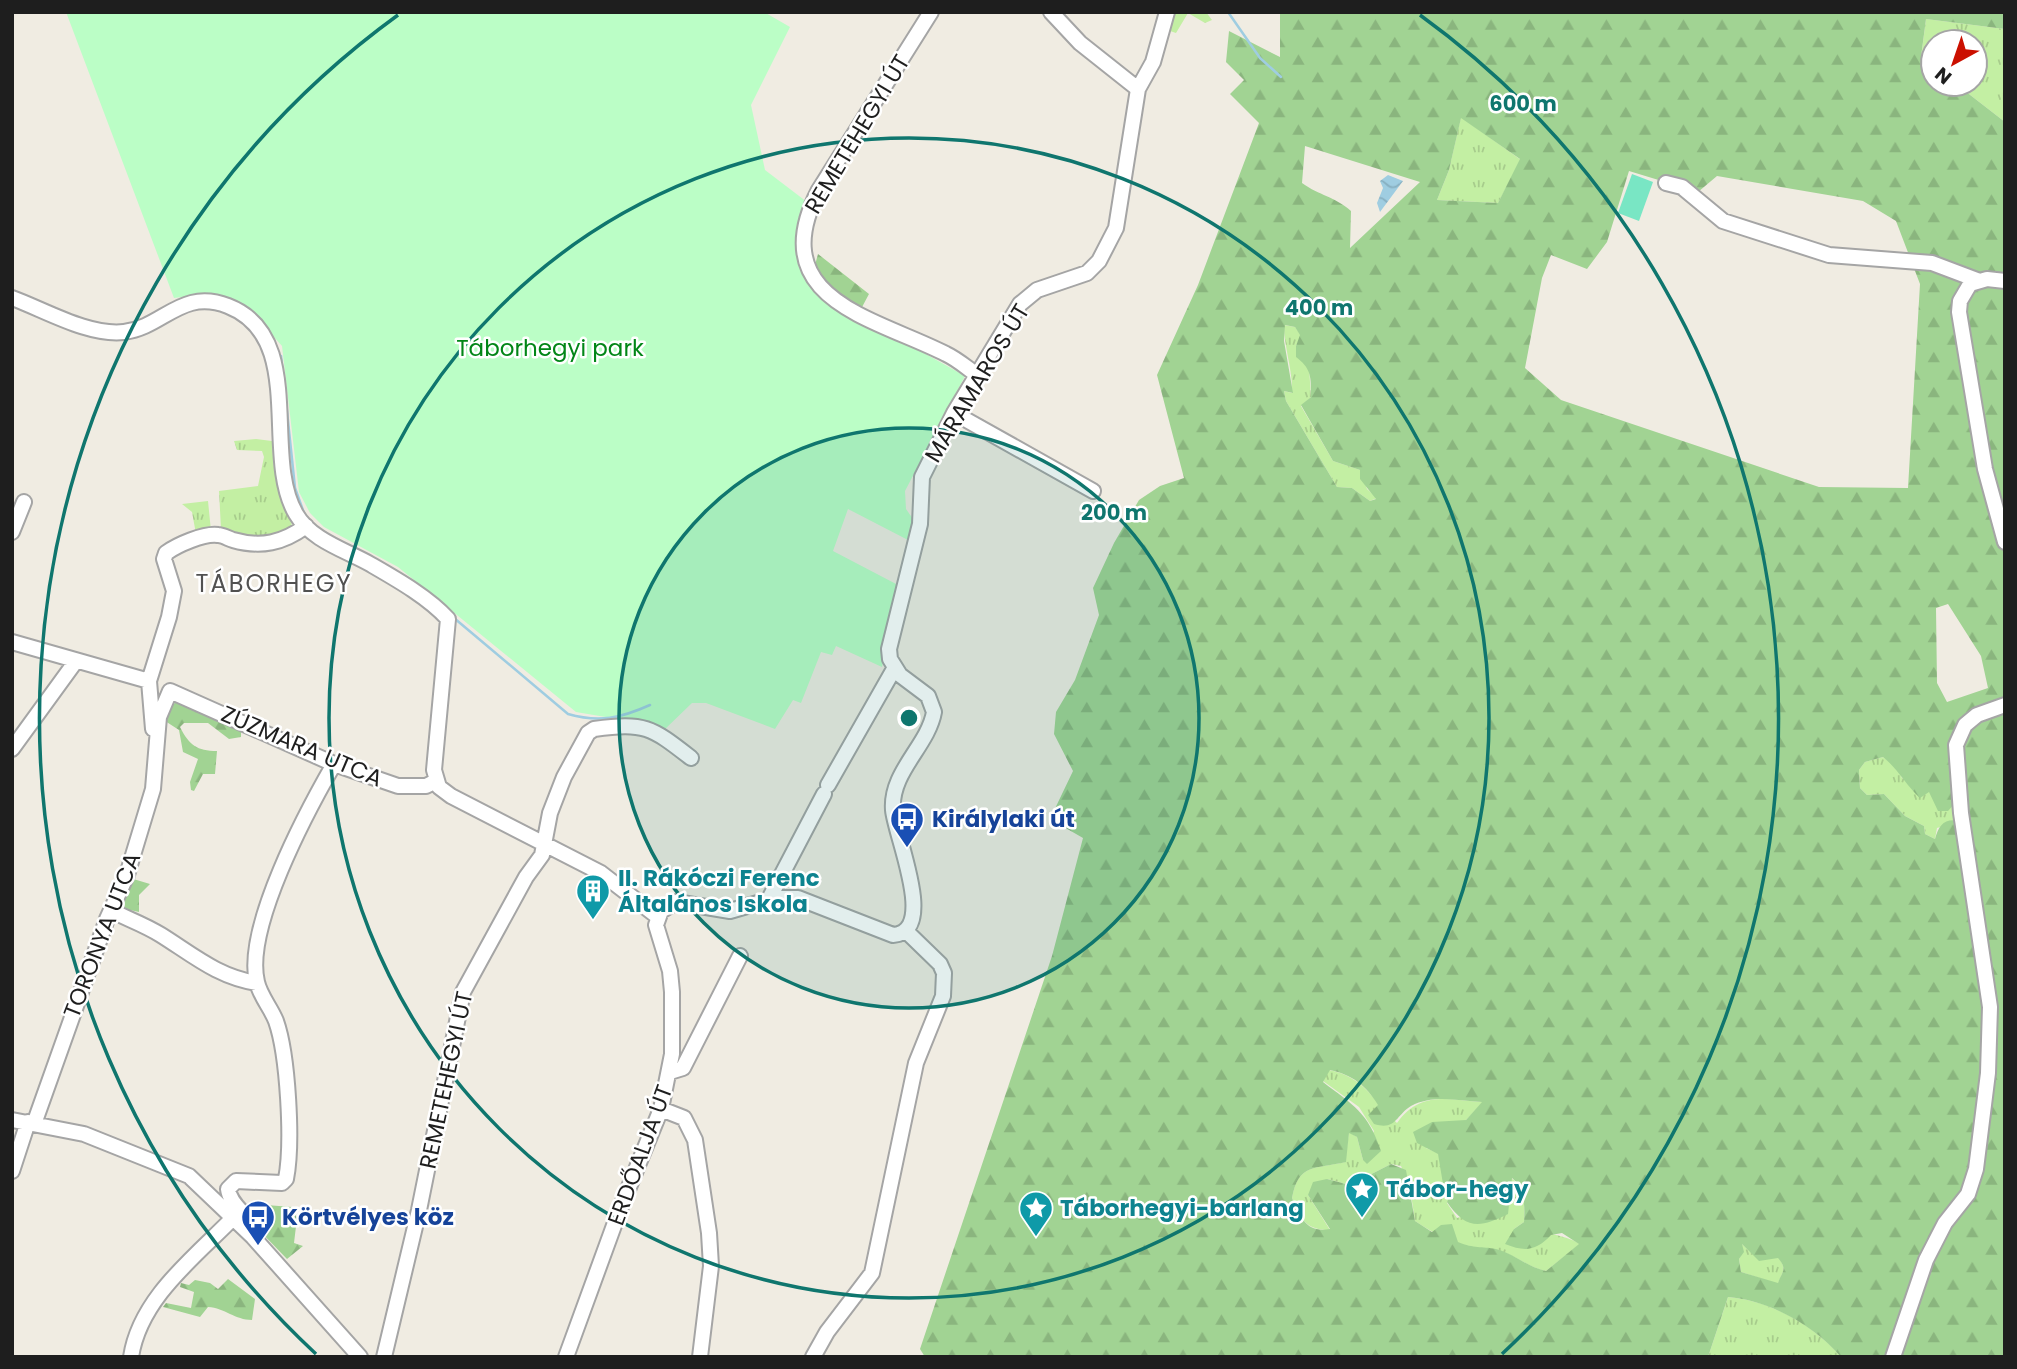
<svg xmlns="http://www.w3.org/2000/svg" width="2017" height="1369" font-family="Poppins,sans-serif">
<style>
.grass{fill:url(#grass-tufts)}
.forest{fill:url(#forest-firs);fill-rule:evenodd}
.park{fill:#bbfec6}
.pitch{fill:#79e6c4}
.water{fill:url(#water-waves)}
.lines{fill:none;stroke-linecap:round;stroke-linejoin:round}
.stream{stroke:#9fcde1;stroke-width:2.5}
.minor-casing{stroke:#a5a5a5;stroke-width:18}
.minor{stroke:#fff;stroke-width:14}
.ring{fill:none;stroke:#0f766e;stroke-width:3.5}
.labels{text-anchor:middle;stroke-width:5;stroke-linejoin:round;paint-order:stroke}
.street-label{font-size:23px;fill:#1e1e1e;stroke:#fff}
.park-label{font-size:23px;fill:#028617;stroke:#fff}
.transit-label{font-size:23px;font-weight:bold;fill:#164399;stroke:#fff;text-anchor:start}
.culture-label{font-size:23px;font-weight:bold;fill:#0d838f;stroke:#fff;text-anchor:start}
.neighbourhood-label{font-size:24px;letter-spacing:2px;fill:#515151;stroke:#fff}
.centre{fill:#0f766e;stroke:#fff;stroke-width:3.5}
.ring-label{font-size:21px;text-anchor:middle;font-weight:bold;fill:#0f766e;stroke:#fff;stroke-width:5;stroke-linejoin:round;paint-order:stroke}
</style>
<defs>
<pattern id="grass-tufts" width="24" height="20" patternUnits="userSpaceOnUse" patternTransform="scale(1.75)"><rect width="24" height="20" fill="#c3efa3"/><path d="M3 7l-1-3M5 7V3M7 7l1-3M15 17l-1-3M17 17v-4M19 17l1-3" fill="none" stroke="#a7cc8c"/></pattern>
<pattern id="forest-firs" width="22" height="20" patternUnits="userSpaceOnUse" patternTransform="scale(1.75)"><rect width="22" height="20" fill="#a1d393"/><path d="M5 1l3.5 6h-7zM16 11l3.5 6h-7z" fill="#8ab57e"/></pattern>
<pattern id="water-waves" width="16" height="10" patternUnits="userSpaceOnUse" patternTransform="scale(1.75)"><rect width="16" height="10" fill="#9fcde1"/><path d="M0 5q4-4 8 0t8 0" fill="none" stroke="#88b0c1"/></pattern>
</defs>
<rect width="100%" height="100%" fill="#f0ece2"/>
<path class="grass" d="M1174,12H1206L1212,20L1205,23L1188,13L1176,33L1170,31Z
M1926,19L2005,29V122L1956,84H1975V42H1933V67L1921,58Z
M1461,117L1521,160L1498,203L1437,200L1449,170Z
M1284,325L1295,327L1301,335L1296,346L1309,367L1311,397L1301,406L1333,461L1360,470L1367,489L1377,498L1370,501L1352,488L1337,487L1286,401L1284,391L1292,393C1293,370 1284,348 1284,325Z
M256,439L272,441C273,454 273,469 277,481C280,491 292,518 292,528L260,541L221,529L219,491L258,486L264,457L262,451L237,450L234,441Z
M208,501L211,531L196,534L192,512L182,504Z
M1883,757L1898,768L1902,778L1929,791L1937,804L1956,802L1960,821L1937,828L1935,839L1925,834L1924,826L1905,816L1884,794L1867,795L1860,788L1859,770L1865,762Z
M1329,1070C1364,1077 1373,1100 1397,1123C1421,1090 1447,1100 1483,1102L1466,1120L1426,1148L1438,1153L1449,1184L1455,1186L1447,1203L1457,1218L1510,1202L1511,1178C1525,1187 1525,1208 1524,1222L1514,1229C1538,1233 1560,1232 1580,1244L1546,1271C1527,1267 1516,1255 1497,1250C1490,1248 1482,1251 1475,1249C1454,1244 1433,1233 1415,1221L1410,1188L1401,1166L1391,1164L1350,1185L1327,1179L1308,1195L1330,1230C1306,1230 1301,1220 1292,1198C1298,1163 1316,1169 1345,1162L1349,1132L1357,1137L1363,1160L1374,1131L1359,1107L1323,1081Z
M1741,1243L1759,1260L1778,1257C1788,1270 1782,1271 1778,1284L1741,1272L1739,1259L1743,1252Z
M1728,1297C1769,1300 1814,1325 1841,1357H1708Z"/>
<path class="forest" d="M1280,12H2005V29L1926,19L1921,57L1933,67V84H1956L2005,122V1357H1841C1815,1326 1769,1300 1728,1297L1708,1357H925L920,1349L1052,956L1083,838L1050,819L1073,771L1054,734L1056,712L1075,680L1099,615L1093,588L1114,543L1139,500L1160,486L1184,478L1157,375L1198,285L1259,123L1230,94L1244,80L1226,62L1229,31L1280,57ZM1461,118L1520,159L1498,203L1437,200L1449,170ZM1305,146L1420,182L1350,248L1351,211C1334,196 1320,196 1302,183ZM1629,171L1698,192L1717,176L1863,201L1896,221L1920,284L1908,488L1819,487L1561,400L1525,368L1542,278L1551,255L1587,269L1607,242ZM1285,325L1295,327L1300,335L1296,346V357C1312,369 1311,378 1311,397L1301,405L1333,461L1360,470V479L1376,499L1370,501L1352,488L1337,487L1286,401L1284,391L1293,393L1284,341ZM1948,604L1981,656L1988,688L1947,702L1937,683L1936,608ZM1883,757C1898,769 1905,784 1920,798L1929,792L1938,811H1948L1956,802L1960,821C1944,818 1939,825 1935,839L1925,834L1924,826L1905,816L1884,794L1867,795L1860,788L1859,770L1865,762ZM1330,1070C1352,1075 1366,1085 1378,1105L1368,1115L1374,1124C1396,1131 1396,1115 1411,1106C1434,1094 1458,1101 1482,1102L1466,1120L1432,1122L1413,1132L1417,1143L1438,1154L1443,1184L1455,1186L1447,1202C1466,1230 1480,1228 1508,1214L1512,1178C1525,1188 1525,1207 1524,1222L1514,1229L1505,1244C1525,1252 1536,1251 1551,1235L1562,1233L1579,1244L1546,1271C1527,1267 1515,1254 1496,1249C1481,1246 1475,1249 1458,1242L1452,1224L1441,1225L1432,1232L1415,1221L1406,1170L1391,1164L1350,1185L1327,1179L1313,1182L1308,1195L1330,1229C1306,1233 1301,1218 1292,1198C1298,1163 1316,1169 1346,1162L1349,1133L1357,1137L1363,1160L1367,1164L1381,1151C1368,1112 1353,1105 1323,1082ZM1742,1244L1759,1261L1778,1258C1788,1270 1782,1271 1778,1283L1741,1272L1739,1259L1744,1252Z
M818,254L869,294L861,309L828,287L815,265Z
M178,702L241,729V737L229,739L208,723H184L180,727C189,745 197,751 217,751L215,774H203L194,791L191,790L190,782L198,759L183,752L179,730L162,719L170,705Z
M130,878L150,884L139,895V912L130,910L127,914L121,911Z
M266,1205L292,1207L297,1218L294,1243L303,1246L287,1259L256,1227L258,1212Z
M228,1279L255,1299L252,1320C235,1320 225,1308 208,1307L200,1317L163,1307L166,1303L191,1308L194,1292L180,1287L181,1283L189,1285L195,1280L210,1283L218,1289Z"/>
<path class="park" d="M66,12H764L790,27L751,105L765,170L807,202C793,230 798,252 808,280L890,334L965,376L905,491L906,509L913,519L908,540L848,509L833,551L898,585L882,667L836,646L832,655L821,652L801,703L793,700L775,729L706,703H692L663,731L641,723L576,712L398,567L324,527L310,513L299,492L282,346L251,311L237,303L205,294L174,298Z"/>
<path class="pitch" d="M1632,174L1653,182L1639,221L1618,213Z"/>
<path class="water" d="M1388,175L1403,181L1380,212L1377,203L1383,188L1380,181Z"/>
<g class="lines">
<path class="stream" d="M1228,12L1260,58L1281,77
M281,356L283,375
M286,402L295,488L304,513
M454,618L568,714C599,723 621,718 650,705"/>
<g class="minor-casing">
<path id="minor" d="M931,12L819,190C762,300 876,318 946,354C957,359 967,368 977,375
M1051,12L1080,43L1138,89
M1666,183L1682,187L1723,221L1829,255L1932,263L1977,280
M2005,281L1987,279L1970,284L1960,301L1959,312L1985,469L2005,542
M12,298C45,310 88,336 124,332C164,327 181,288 228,306C308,337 261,455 296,514C311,540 345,550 370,564C396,579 428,597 448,619L434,770L439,787L451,796L601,873L658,917
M954,413L1093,491
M12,532L24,502
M12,642L149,681
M153,729L149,681L169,617L174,591L164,559L166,553C177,545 204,533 218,535C223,535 229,539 233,540C261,548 283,543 306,526
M12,749L76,661
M828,785L894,669
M769,899L824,794
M112,911C128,919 145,925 161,935C193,955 218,977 257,983
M670,1072L683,1068L740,956
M661,1109L684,1118L695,1140L709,1233L711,1266L700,1357
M12,1120L84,1134L189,1176L253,1237L360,1357
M34,1124L107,919L127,875L153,789L159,717L170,691L334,764L398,786H426L436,781
M12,1171L28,1122
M253,1237C256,1217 230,1208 228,1189L236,1181L282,1183L286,1179C293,1143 288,1055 276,1021C271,1008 260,996 257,982C244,928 307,811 334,764
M131,1357C140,1298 195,1257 234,1217
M384,1357L419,1210L463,992L526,877L542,855L550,813L564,777L588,733L594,729C645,722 651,727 691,758
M566,1357L620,1209L661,1109L672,1054V992L670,971L656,925L661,911L676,902L730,911L775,898H798L893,935C938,932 895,836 893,810C890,772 928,746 934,712L928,696L900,675L890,659L889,649L920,524L922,477L954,413L1020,304L1037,290L1087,273L1099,261L1116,228L1138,89L1153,62L1167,12
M813,1357L827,1332L872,1273L916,1063L943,996L944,973L940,964L906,931
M1893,1357L1926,1260L1945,1223L1968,1194L1976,1169L1988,1073L1990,1007L1961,813L1956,745L1965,725L1977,715L2005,705"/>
</g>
<use href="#minor" class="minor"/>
</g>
<circle cx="909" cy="718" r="290" fill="#0f766e" fill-opacity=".12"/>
<g class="ring">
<circle cx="909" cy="718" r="290"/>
<circle cx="909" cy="718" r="580"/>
<path d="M316 1354A869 869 0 0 1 398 15M1420 15A869 869 0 0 1 1502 1354"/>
</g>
<defs>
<g id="bus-pin" transform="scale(1.75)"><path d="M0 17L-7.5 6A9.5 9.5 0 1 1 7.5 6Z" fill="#1a4fb4" stroke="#fff"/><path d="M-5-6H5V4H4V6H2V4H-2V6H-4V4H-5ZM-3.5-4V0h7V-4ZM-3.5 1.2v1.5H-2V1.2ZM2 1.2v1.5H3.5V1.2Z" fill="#fff"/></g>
<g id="building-pin" transform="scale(1.75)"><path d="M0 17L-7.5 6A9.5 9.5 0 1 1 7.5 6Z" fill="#0f9aa8" stroke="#fff"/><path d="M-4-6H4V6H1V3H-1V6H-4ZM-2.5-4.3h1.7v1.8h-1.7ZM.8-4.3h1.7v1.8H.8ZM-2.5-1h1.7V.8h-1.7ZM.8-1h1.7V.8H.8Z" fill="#fff"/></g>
<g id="sight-pin" transform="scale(1.75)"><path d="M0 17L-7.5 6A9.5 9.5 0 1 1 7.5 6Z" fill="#0f9aa8" stroke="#fff"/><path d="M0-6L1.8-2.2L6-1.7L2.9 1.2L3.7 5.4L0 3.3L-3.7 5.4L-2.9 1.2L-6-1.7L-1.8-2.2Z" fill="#fff"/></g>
</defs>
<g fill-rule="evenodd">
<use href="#bus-pin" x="907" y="819"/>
<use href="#building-pin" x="593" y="891"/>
<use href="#sight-pin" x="1362" y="1189"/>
<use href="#sight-pin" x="1036" y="1208"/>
<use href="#bus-pin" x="258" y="1217"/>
</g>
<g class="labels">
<g class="street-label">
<text transform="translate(857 134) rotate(-59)" y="8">REMETEHEGYI ÚT</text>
<text transform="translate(977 383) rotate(-59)" y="8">MÁRAMAROS ÚT</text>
<text transform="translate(302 746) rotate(23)" y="8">ZÚZMARA UTCA</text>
<text transform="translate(102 935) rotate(-69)" y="8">TORONYA UTCA</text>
<text transform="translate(446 1080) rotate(-78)" y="8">REMETEHEGYI ÚT</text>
<text transform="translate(640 1155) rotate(-70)" y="8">ERDŐALJA ÚT</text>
</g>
<g class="park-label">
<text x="550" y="356">Táborhegyi park</text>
</g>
<g class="transit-label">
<text x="932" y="827">Királylaki út</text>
<text x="282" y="1225">Körtvélyes köz</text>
</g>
<g class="culture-label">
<text x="618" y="886">II. Rákóczi Ferenc<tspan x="618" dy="26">Általános Iskola</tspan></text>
<text x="1386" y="1197">Tábor-hegy</text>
<text x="1060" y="1216">Táborhegyi-barlang</text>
</g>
<g class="neighbourhood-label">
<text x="274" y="592">TÁBORHEGY</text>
</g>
</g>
<circle cx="909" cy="718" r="10" class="centre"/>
<g class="ring-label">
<text x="1523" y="111">600 m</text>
<text x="1319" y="315">400 m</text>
<text x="1114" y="520">200 m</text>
</g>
<rect width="2017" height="1369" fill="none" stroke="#1e1e1e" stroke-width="28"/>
<g transform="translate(1954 63) rotate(220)"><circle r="33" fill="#ffffff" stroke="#a5a5a5" stroke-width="2"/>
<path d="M0-5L12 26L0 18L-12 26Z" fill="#cb1000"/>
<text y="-10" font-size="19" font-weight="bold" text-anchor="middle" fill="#1e1e1e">N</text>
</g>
</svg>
